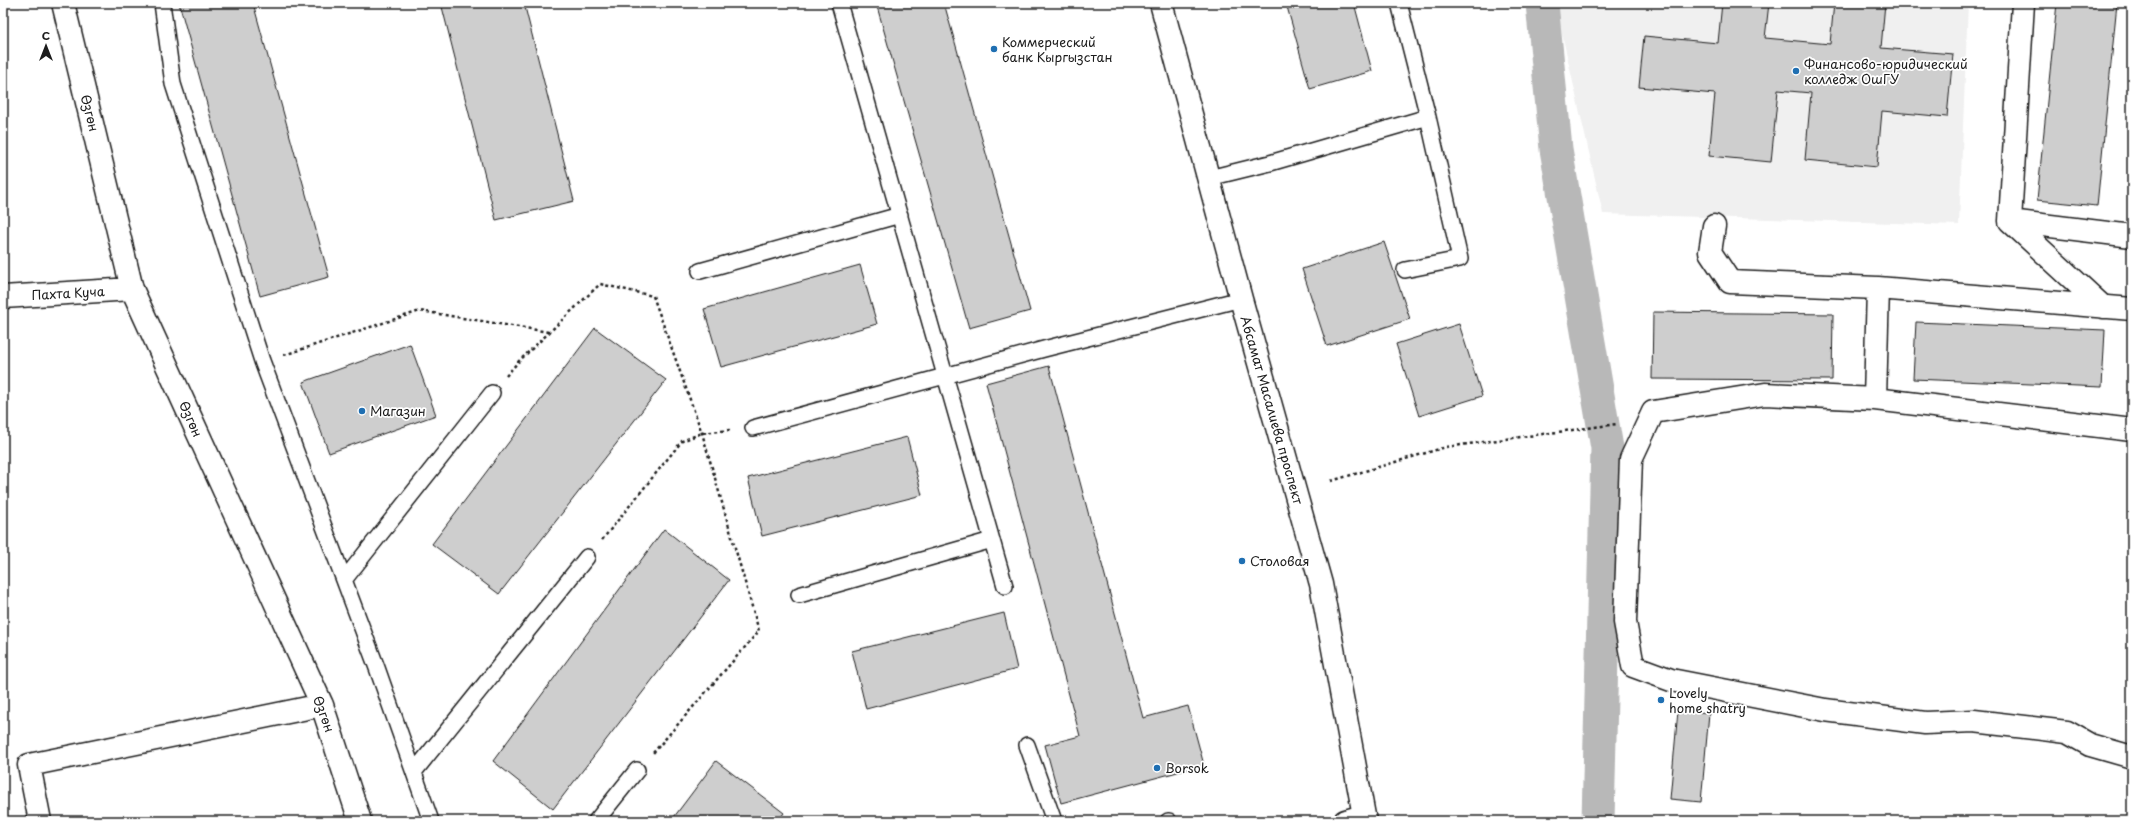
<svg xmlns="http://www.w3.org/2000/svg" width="2135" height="824" font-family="'Playpen Sans',sans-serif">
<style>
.built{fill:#f0f0f0}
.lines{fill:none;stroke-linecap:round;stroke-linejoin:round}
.canal{stroke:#b8b8b8;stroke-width:33}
.building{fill:#cecece;stroke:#1c1c1c}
.service-casing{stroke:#1c1c1c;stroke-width:18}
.minor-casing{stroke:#1c1c1c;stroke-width:25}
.primary-casing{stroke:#1c1c1c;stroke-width:25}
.path{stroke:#1c1c1c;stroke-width:2.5;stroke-dasharray:3 3;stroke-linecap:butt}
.service{stroke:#fff;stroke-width:15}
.minor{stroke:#fff;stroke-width:22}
.primary{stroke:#fff;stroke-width:22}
.poi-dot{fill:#1f6fb2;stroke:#fff;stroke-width:1.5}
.labels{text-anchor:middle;stroke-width:3.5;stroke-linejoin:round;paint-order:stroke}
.poi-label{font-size:13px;fill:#1c1c1c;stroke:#fff;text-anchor:start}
.street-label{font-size:13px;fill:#1c1c1c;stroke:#fff}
</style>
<rect width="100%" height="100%" fill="#fff"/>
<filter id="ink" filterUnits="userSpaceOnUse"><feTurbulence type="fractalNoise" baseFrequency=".025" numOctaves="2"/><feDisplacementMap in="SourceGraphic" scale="8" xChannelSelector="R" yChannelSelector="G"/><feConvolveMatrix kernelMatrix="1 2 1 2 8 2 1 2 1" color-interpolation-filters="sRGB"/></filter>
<g filter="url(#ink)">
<path class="built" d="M1555,3H1968L1959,225L1603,214Z"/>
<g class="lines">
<path class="canal" d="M1542,3L1556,149L1607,448L1598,821"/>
</g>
<path class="building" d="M179,3H253L329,277L260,296Z
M441,3H524L574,201L496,220Z
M876,3H944L1030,311L969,328Z
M1286,3H1354L1372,71L1310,89Z
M1722,3H1769L1765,38L1830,44L1834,3H1885L1881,48L1953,54L1947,117L1882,111L1877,167L1805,160L1811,93L1778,90L1771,162L1709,156L1715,94L1639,87L1644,36L1718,43Z
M2057,3H2117L2097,206L2037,200Z
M1384,242L1410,319L1327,346L1302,269Z
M860,265L877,324L721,367L704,309Z
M1653,312L1833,314L1832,380L1652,379Z
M1916,322L2105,330L2102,387L1913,379Z
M1459,324L1482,396L1419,416L1396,344Z
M595,328L666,380L499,594L432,544Z
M410,344L436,415L329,453L303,382Z
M1049,366L1143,718L1188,706L1204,765L1061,803L1045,745L1080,736L986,383Z
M907,437L922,495L762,536L748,478Z
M664,529L729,580L553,809L493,761Z
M1004,613L1017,669L866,709L852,651Z
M1678,710L1709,713L1701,802L1670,799Z
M716,761L784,813L778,821H671Z"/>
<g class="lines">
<g class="service-casing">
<path id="service" d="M162,3L173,84L262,361L377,668L431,821
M839,3L1005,586
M1399,3L1428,117L1460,259L1405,270
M1209,178L1270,163L1428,117
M700,271L900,215
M753,428L1044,349L1241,299
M344,580L492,393
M799,595L992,540
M1027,745L1054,821
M414,772L587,557
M596,821L637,770
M1168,821H1169"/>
</g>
<g class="minor-casing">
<path id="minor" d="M63,3L132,289L322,705L360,821
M2023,3L2010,221L2132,236
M2010,221L2103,307
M1714,226L1710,252L1730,282L1878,288L2132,309
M1878,288L1875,399L1765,394L1653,412L1631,459L1625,622L1633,666L1671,680L1825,710L1925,723L1974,721L2067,732L2090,745L2132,757
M3,297L132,289
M1875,399L2132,430
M40,821L29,765L322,705
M1345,821L1363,816"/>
</g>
<g class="primary-casing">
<path id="primary" d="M1161,3L1241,299L1321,584L1365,821"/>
</g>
<path class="path" d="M284,355L420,311L549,332
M506,376L518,362L600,284L653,296L702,433L759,631L653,753
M1331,481L1446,447L1617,424
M602,540L682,441L702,433L730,430"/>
<use href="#service" class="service"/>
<use href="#minor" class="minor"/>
<use href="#primary" class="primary"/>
</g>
</g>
<g class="poi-dot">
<circle cx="994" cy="49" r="4"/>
<circle cx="1796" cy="71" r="4"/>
<circle cx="362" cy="411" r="4"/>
<circle cx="1242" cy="561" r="4"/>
<circle cx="1661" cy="700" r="4"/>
<circle cx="1157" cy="768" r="4"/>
</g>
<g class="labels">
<g class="poi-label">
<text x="1002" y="47">Коммерческий<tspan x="1002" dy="15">банк Кыргызстан</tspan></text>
<text x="1804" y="69">Финансово-юридический<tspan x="1804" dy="15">колледж ОшГУ</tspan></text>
<text x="370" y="416">Магазин</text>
<text x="1250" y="566">Столовая</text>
<text x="1669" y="698">Lovely<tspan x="1669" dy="15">home shatry</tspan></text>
<text x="1165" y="773">Borsok</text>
</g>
<g class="street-label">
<text transform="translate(90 113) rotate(76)" y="5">Өзгөн</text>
<text transform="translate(68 293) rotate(-3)" y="5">Пахта Куча</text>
<text transform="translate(1272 410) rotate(74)" y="5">Абсамат Масалиева проспект</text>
<text transform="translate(191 419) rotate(66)" y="5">Өзгөн</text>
<text transform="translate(324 714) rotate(70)" y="5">Өзгөн</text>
</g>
</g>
<rect width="2135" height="824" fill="none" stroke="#fff" stroke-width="16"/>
<rect x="8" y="8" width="2119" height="808" fill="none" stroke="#1c1c1c" stroke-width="1.5" filter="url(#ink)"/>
<g transform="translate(46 46)" stroke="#ffffff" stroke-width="3" paint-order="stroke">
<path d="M0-3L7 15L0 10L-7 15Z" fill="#1c1c1c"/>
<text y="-6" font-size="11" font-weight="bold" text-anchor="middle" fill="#1c1c1c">С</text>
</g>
</svg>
